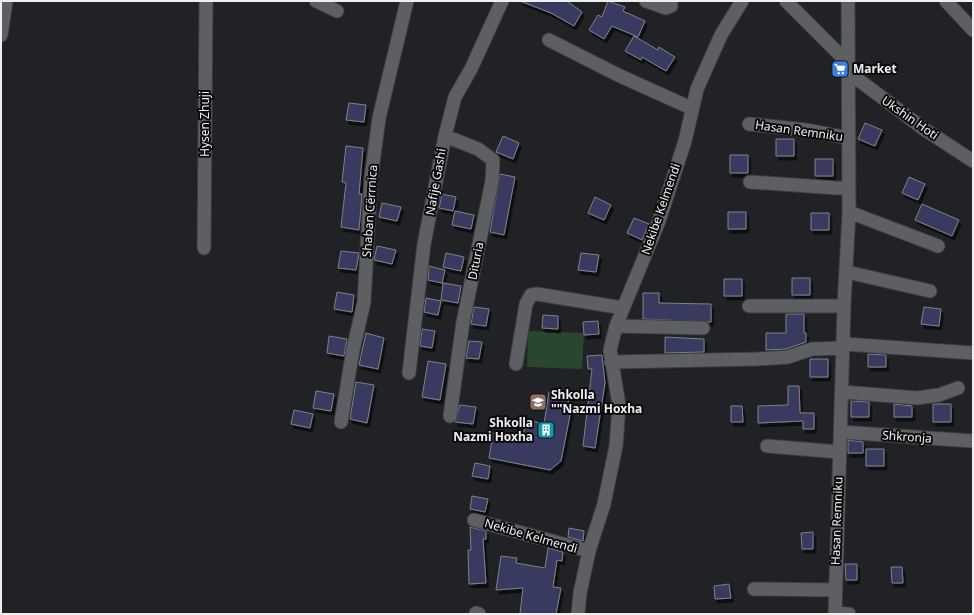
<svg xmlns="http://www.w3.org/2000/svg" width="974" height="615" font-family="'Noto Sans',sans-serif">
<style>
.green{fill:#2b462e}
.building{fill:#393a5e;stroke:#818186;filter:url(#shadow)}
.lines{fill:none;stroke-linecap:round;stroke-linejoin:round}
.minor-casing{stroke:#3d3d40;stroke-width:15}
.minor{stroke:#5e5f63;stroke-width:13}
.labels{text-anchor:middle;stroke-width:4;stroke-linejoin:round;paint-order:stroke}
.poi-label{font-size:12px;font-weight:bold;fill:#efeff2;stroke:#0b0b0d;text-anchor:start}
.street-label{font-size:12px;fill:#efeff2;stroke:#0b0b0d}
</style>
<defs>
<filter id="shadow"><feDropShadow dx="2.5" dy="4" stdDeviation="0" flood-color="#0009"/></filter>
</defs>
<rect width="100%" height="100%" fill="#212225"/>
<path class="green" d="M528,331L584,333L582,369L527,367Z"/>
<path class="building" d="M520,1H567L582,12L574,26L551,13Z
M608,1L625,7L623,11L645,21L638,37L612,26L604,39L589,30L598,15L602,17Z
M634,36L658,50L659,47L675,57L666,71L642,57L641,60L625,51Z
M349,103L366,105L364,122L346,120Z
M865,123L882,130L875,146L858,139Z
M503,136L519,143L513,159L496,152Z
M776,139H794V156H776Z
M346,146L363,148L359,194H362L359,230L341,227L346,183L342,182Z
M730,155H748V173H730Z
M815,159H833V176H815Z
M500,174L515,177L504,235L490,232Z
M909,177L925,184L918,200L902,193Z
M442,194L456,197L453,211L439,208Z
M595,197L611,205L604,220L588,213Z
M382,203L401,207L397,221L379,217Z
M922,204L959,220L952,236L915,220Z
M455,211L474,215L471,229L452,225Z
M728,212H746V229H728Z
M811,213H829V230H811Z
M634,218L649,224L642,240L627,233Z
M377,246L396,250L392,264L374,260Z
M341,251L359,253L356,270L338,268Z
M446,253L464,257L461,271L443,267Z
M581,253L599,255L596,272L578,270Z
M429,266L445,270L442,283L428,280Z
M792,278H810V295H792Z
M724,279H742V296H724Z
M443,283L461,286L458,303L441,300Z
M337,292L354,295L352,312L334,309Z
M643,293H659V303L711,304V322L643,319Z
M426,298L441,301L438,315L424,312Z
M474,307L489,309L486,326L471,324Z
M924,307L941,309L939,326L921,324Z
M786,314H804V333H806V342L786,349L766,350V333H786Z
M543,315L558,316V329L542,328Z
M598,321L599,334L584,335L583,322Z
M422,329L435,331L432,348L420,346Z
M366,333L384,338L378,369L359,365Z
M329,336L347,339L344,356L327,353Z
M665,337L704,339V352L665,353Z
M469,341L482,342L479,359L466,358Z
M868,354L886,355V367H868Z
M602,355L605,383L595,448L583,446L592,369H588L587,356Z
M810,359H828V377H810Z
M428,361L446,364L440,400L422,397Z
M356,382L374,385L367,423L350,419Z
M788,386H799L800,413H814V429H803V421L758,423V406L788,405Z
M316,391L334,394L331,411L313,408Z
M549,392L560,394L559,398L569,399L568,404L572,405L561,461L550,470L489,458L493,433L522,439L527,420L544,424Z
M851,401L869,402V417H851Z
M894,404L912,406V417H894Z
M933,404H951V422H933Z
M460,405L476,407L473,424L455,422Z
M731,406H742L743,422H731Z
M294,410L313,414L310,428L291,424Z
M848,440L863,442V453H848Z
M866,449H884V466H866Z
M475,463L490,466L488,479L472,476Z
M472,496L488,499L485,512L470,509Z
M470,527L486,531V539H483L486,583L469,584L468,550H471Z
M569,528L584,531L583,541L568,537Z
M813,532V549H802L801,533Z
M548,548L563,552L562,561L557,560L553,587L561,588L556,614H520L523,588L496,590L501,556L517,558L516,563L545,568Z
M845,564H857V580H846Z
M891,567H902L903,583H892Z
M729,584L731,598L715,599L714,586Z"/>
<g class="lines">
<g class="minor-casing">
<path id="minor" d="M316,1L337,11
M646,1L666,8L671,6V1
M786,1L842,57L848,59
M946,1L973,30
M1,35L6,1
M549,40L618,75L691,108
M848,72L924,129L973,161
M749,124L806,130L849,138
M445,136L478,149L493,160L492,181L463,322L450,416
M750,182L837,188L849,187
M849,212L938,246
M204,248L206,1
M847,272L930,291
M749,306H844
M616,326L703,328
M844,344L973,353
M611,362L757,359L788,357L812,349L844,348
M516,364L526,304L531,295L537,294L623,308
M409,373L424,244L445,136L455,97L471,69L502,1
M843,392L917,398L939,395L958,388
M341,422L353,350L364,302L371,178L379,118L407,1
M841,432L973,441
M767,446L839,452
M474,520L589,551
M754,589L834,590
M476,613L479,614
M835,613L849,614
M578,614L580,593L589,551L604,504L616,446L619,405L610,350L616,326L659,221L685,141L697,89L721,35L742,1
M835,614L844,306L849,212L848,1"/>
</g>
<use href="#minor" class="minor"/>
</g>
<defs>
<g id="supermarket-square" transform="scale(0.9)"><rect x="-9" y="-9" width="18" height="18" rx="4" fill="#3f7fe0" stroke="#0b0b0d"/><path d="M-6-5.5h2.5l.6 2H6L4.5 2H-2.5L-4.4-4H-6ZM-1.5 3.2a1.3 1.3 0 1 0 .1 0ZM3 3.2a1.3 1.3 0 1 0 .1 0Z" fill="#fff"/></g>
<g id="school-square" transform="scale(0.9)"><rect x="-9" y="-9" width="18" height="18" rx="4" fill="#8d6e63" stroke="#0b0b0d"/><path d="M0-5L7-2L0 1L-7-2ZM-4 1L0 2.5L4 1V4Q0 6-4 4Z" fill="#fff"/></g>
<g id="building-square" transform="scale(0.9)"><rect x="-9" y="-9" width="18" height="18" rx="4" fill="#0f9aa8" stroke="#0b0b0d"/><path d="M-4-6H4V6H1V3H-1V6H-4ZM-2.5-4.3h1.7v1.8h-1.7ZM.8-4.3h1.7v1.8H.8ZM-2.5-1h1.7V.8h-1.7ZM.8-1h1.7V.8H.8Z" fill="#fff"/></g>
</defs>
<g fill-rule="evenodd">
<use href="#supermarket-square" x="840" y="69"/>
<use href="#school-square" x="538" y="402"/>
<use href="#building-square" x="546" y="430"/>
</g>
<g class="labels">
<g class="poi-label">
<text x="853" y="73">Market</text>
<text x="551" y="399">Shkolla<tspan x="551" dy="14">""Nazmi Hoxha</tspan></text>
<text x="533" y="427" text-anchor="end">Shkolla<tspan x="533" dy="14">Nazmi Hoxha</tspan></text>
</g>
<g class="street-label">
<text transform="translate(910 118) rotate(35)" y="4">Ukshin Hoti</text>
<text transform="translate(205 124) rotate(-90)" y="4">Hysen Zhuji</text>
<text transform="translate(799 131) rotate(8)" y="4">Hasan Remniku</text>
<text transform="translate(436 182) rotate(-80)" y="4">Nafije Gashi</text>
<text transform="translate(661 209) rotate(-71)" y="4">Nekibe Kelmendi</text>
<text transform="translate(370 211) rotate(-86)" y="4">Shaban Cërrnica</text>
<text transform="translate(476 261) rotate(-79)" y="4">Dituria</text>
<text transform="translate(907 437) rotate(4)" y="4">Shkronja</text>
<text transform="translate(837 521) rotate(-88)" y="4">Hasan Remniku</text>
<text transform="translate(531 536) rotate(16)" y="4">Nekibe Kelmendi</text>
</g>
</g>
<rect width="974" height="615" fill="none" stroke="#efeff2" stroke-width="4"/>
</svg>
